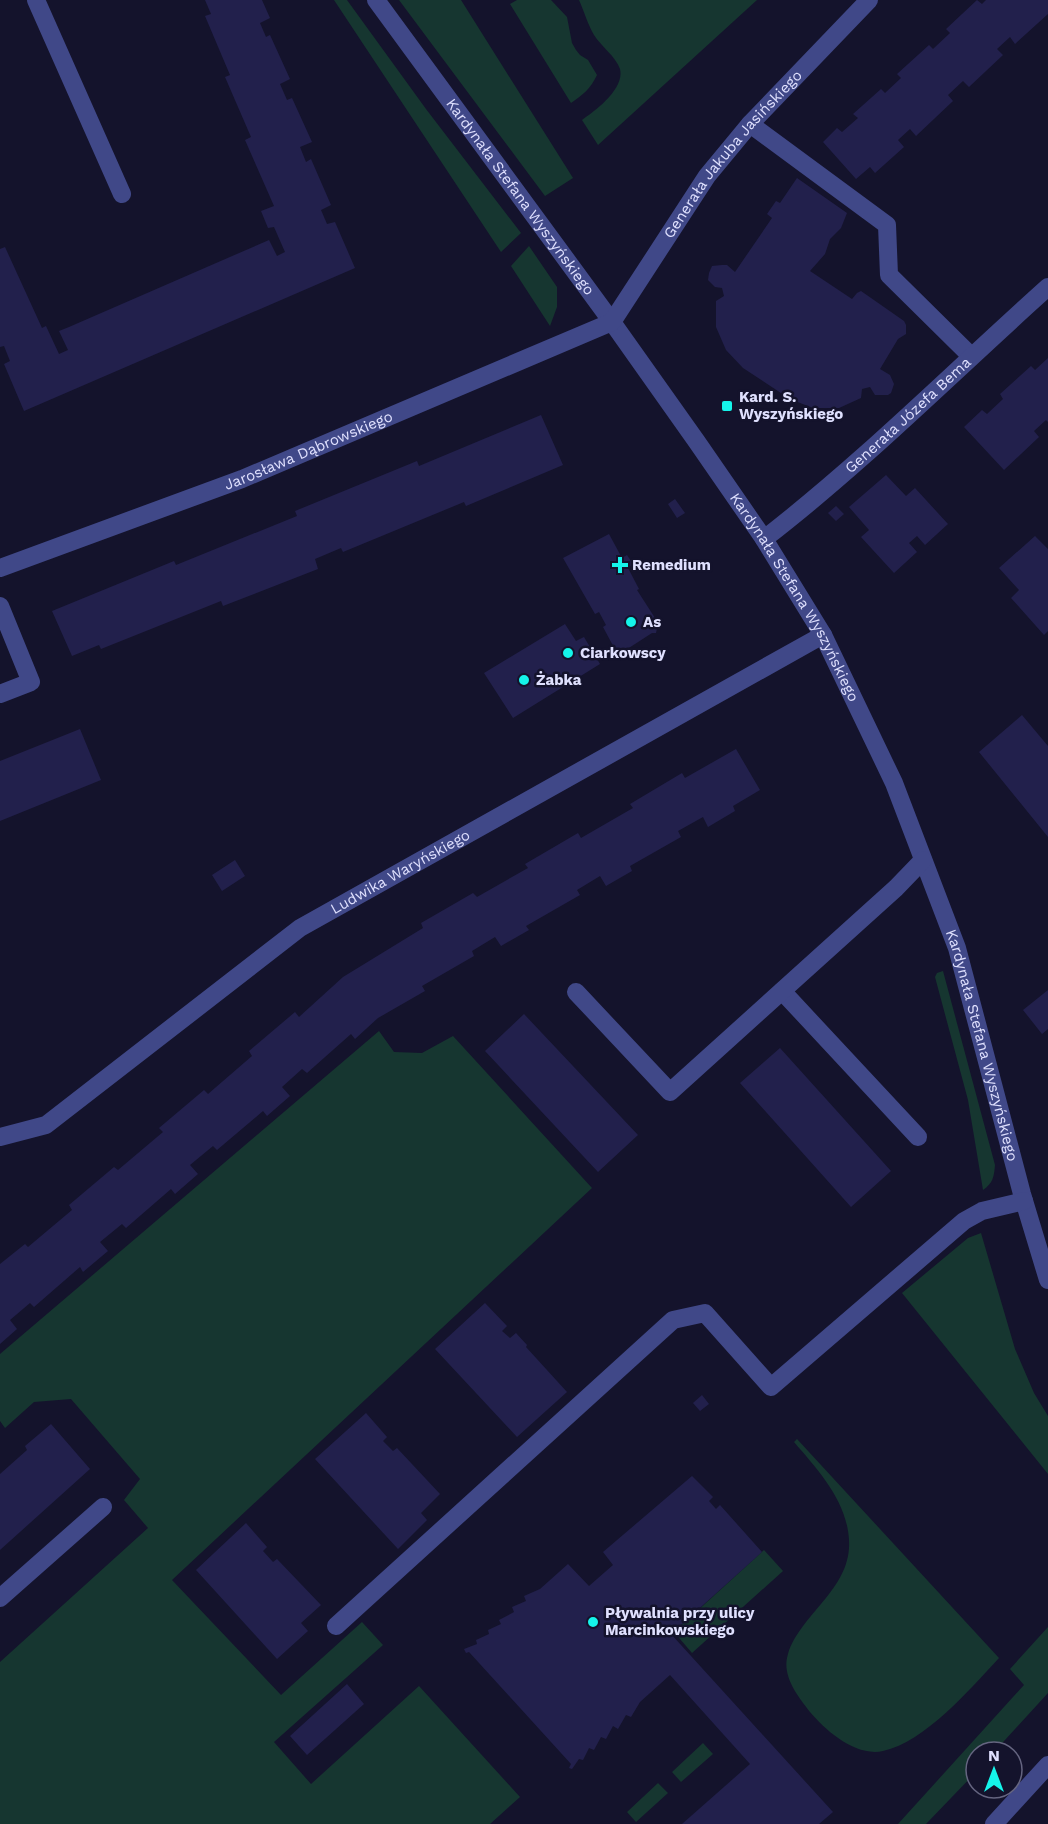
<svg xmlns="http://www.w3.org/2000/svg" width="1048" height="1824" font-family="'Work Sans',sans-serif">
<style>
.green{fill:#163630}
.building{fill:#22204c}
.lines{fill:none;stroke-linecap:round;stroke-linejoin:round}
.minor{stroke:#404888;stroke-width:18}
.poi-dot{fill:#15f4ea;stroke:#14132c;stroke-width:2}
.labels{text-anchor:middle;stroke-width:5;stroke-linejoin:round;paint-order:stroke}
.street-label{font-size:15px;fill:#dfe0fe;stroke:#14132c}
.poi-label{font-size:15px;font-weight:bold;fill:#dfe0fe;stroke:#14132c;text-anchor:start}
</style>
<rect width="100%" height="100%" fill="#14132c"/>
<path class="green" d="M334,0H347L426,109L521,233L501,252Z
M399,0H461L573,178L545,196Z
M517,0H551L567,17L572,43L576,50L580,55L588,60L597,75C591,88 583,95 571,103L510,4Z
M579,0H757L598,145L582,120C595,111 625,89 620,69C616,57 601,46 594,35C588,25 584,11 579,0Z
M529,246L557,287V307L550,326L511,266Z
M943,971L995,1165C994,1177 993,1183 983,1190L968,1100L935,977L937,973Z
M379,1031L394,1052L422,1053L453,1036L592,1188L172,1580L281,1695L362,1622L383,1645L274,1742L311,1784L419,1686L520,1797L490,1824H0V1662L148,1528L124,1500L140,1479L71,1399L34,1402L5,1428L0,1421V1354Z
M981,1233L1015,1349L1034,1393L1048,1416V1474L902,1293L968,1238Z
M797,1439L999,1658C971,1688 925,1742 883,1751C856,1757 826,1731 810,1712C798,1696 781,1676 788,1654C801,1613 852,1589 849,1540C847,1501 818,1470 794,1442Z
M764,1550L783,1571L692,1653L674,1632Z
M1048,1627V1693L994,1752H976V1772L926,1824H898L1024,1685L1010,1669Z
M703,1743L713,1754L681,1782L672,1772Z
M658,1783L668,1793L636,1822L627,1812Z"/>
<path class="building" d="M205,0H262L270,18L260,23L266,37L270,35L290,79L280,84L287,100L292,98L312,142L300,147L306,162L311,159L331,205L321,210L327,224L335,222L355,268L24,411L4,364L10,361L4,346L0,347V249L5,247L42,328L46,326L59,354L68,350L59,331L69,327L269,240L277,256L285,252L274,227L268,228L261,211L274,206L245,140L251,137L225,77L230,75L205,16L211,14Z
M977,0L982,4L986,0H1048V14L1015,44L1010,37L997,49L1003,55L969,87L963,81L948,95L953,101L916,136L910,129L898,140L904,147L875,173L870,167L856,179L823,142L837,128L842,132L858,118L853,114L881,89L885,93L901,78L897,74L929,45L933,49L950,33L946,29Z
M797,178L847,213L841,228L830,239L825,254L810,271L852,299L857,293L861,291L904,321L906,325V334L898,339L880,369L890,375L894,384L891,393L888,395H875L870,387L862,389L861,398L839,408H813L790,399L743,368L726,350L716,327V301L724,296L722,288L715,287L708,280L709,273L712,266L722,265H727L735,272L772,218L767,214L776,201L780,203Z
M1048,358V422L1046,420L1034,431L1039,437L1004,470L964,427L982,410L987,414L1003,399L1000,394L1031,366L1035,370Z
M541,415L563,465L466,506L464,502L343,552L341,548L315,559L318,569L223,606L221,601L101,649L99,645L72,656L52,611L174,561L176,565L297,516L295,511L417,461L419,466Z
M886,475L906,496L915,488L948,524L925,545L917,536L909,543L917,552L894,573L861,537L869,530L849,507Z
M675,499L685,513L677,518L668,504Z
M836,506L844,514L836,521L828,513Z
M609,534L622,558L627,555L633,564L628,568L639,589L637,590L655,618L659,619L656,633H652L618,655L603,627L606,625L599,612L595,614L563,558Z
M1035,536L1048,549V631L1044,635L1011,598L1019,590L999,568Z
M565,624L576,641L584,637L600,664L513,718L484,673Z
M1022,715L1048,746V837L979,752Z
M80,729L101,780L0,821V761Z
M736,749L760,790L733,806L735,811L708,827L703,817L678,831L681,837L630,866L632,871L606,886L600,876L577,890L580,895L526,926L529,930L501,946L495,937L472,951L474,956L422,986L425,991L378,1018L355,1039L351,1034L307,1073L302,1069L282,1087L290,1096L267,1116L263,1111L217,1150L213,1146L190,1165L198,1174L175,1194L171,1189L126,1228L122,1224L100,1242L108,1251L83,1272L80,1267L34,1307L30,1303L10,1320L17,1329L0,1344V1264L25,1244L28,1247L72,1210L69,1205L114,1167L118,1170L163,1132L159,1128L204,1090L208,1094L252,1056L249,1051L295,1012L299,1017L343,977L423,928L421,923L473,893L477,897L528,868L525,864L578,833L581,838L633,808L630,804L682,773L685,778Z
M235,860L245,876L222,891L212,875Z
M1048,990V1029L1042,1034L1023,1010Z
M524,1014L638,1135L598,1172L485,1051Z
M780,1048L891,1171L851,1207L740,1083Z
M485,1303L507,1326L502,1331L510,1338L516,1333L527,1345L526,1347L567,1392L517,1437L435,1349Z
M702,1395L709,1404L700,1411L693,1403Z
M366,1413L387,1437L383,1441L393,1451L397,1448L440,1494L421,1513L427,1520L398,1549L315,1459Z
M51,1424L90,1469L0,1550V1474L27,1450L25,1446Z
M692,1476L713,1497L709,1501L716,1509L720,1505L762,1552L671,1634L833,1812L819,1824H682L750,1764L670,1675L640,1702L631,1717L626,1715L618,1729L613,1726L606,1739L601,1737L594,1750L589,1748L583,1760L579,1759L572,1769L569,1768L571,1764L469,1652L466,1653L464,1649L477,1644L476,1640L489,1634L488,1630L501,1624L499,1620L514,1612L512,1607L526,1601L524,1596L540,1589L568,1564L589,1586L613,1565L603,1552Z
M246,1523L267,1547L263,1551L273,1562L277,1559L321,1605L301,1623L308,1631L277,1659L196,1570Z
M347,1684L364,1704L307,1755L290,1736Z"/>
<g class="lines">
<g class="minor">
<path d="M36,0L122,194"/>
<path id="s1" d="M376,0L612,322L697,442L764,539L823,635L894,783L957,948L1022,1194L1048,1280"/>
<path d="M750,124L887,225L889,275L971,356"/>
<path id="s2" d="M764,539C865,461 954,371 1048,287"/>
<path id="s3" d="M0,568L242,479L612,322L707,176L750,124L869,0"/>
<path d="M0,606L31,682L0,694"/>
<path d="M782,991L918,1137"/>
<path d="M576,992L670,1092L896,888L923,860"/>
<path id="s4" d="M0,1137L46,1125L300,928L823,635"/>
<path d="M0,1598L103,1507"/>
<path d="M336,1626L673,1320L705,1313L771,1387L964,1221L982,1211L1024,1201"/>
<path d="M994,1824L1048,1765"/>
</g>
</g>
<g class="poi-dot">
<rect x="721" y="400" width="12" height="12" rx="3"/>
<path d="M617 556h6v6h6v6h-6v6h-6v-6h-6v-6h6z"/>
<circle cx="631" cy="622" r="6"/>
<circle cx="568" cy="653" r="6"/>
<circle cx="524" cy="680" r="6"/>
<circle cx="593" cy="1622" r="6"/>
</g>
<g class="labels">
<g class="street-label">
<text dy="5" stroke="none"><textPath href="#s3" startOffset="867">Generała Jakuba Jasińskiego</textPath></text>
<text dy="5" stroke="none"><textPath href="#s1" startOffset="244">Kardynała Stefana Wyszyńskiego</textPath></text>
<text dy="5" stroke="none"><textPath href="#s2" startOffset="190">Generała Józefa Bema</textPath></text>
<text dy="5" stroke="none"><textPath href="#s3" startOffset="330">Jarosława Dąbrowskiego</textPath></text>
<text dy="5" stroke="none"><textPath href="#s1" startOffset="730">Kardynała Stefana Wyszyńskiego</textPath></text>
<text dy="5" stroke="none"><textPath href="#s4" startOffset="484">Ludwika Waryńskiego</textPath></text>
<text dy="5" stroke="none"><textPath href="#s1" startOffset="1218">Kardynała Stefana Wyszyńskiego</textPath></text>
</g>
<g class="poi-label">
<text x="739" y="402">Kard. S.<tspan x="739" dy="17">Wyszyńskiego</tspan></text>
<text x="632" y="570">Remedium</text>
<text x="643" y="627">As</text>
<text x="580" y="658">Ciarkowscy</text>
<text x="536" y="685">Żabka</text>
<text x="605" y="1618">Pływalnia przy ulicy<tspan x="605" dy="17">Marcinkowskiego</tspan></text>
</g>
</g>
<g transform="translate(994 1770)"><circle r="28" fill="#14132c" stroke="#656580" stroke-width="1.5"/>
<path d="M0-4.5L10 22L0 15L-10 22Z" fill="#15f4ea"/>
<text y="-9" font-size="16" font-weight="bold" text-anchor="middle" fill="#dfe0fe">N</text>
</g>
</svg>
